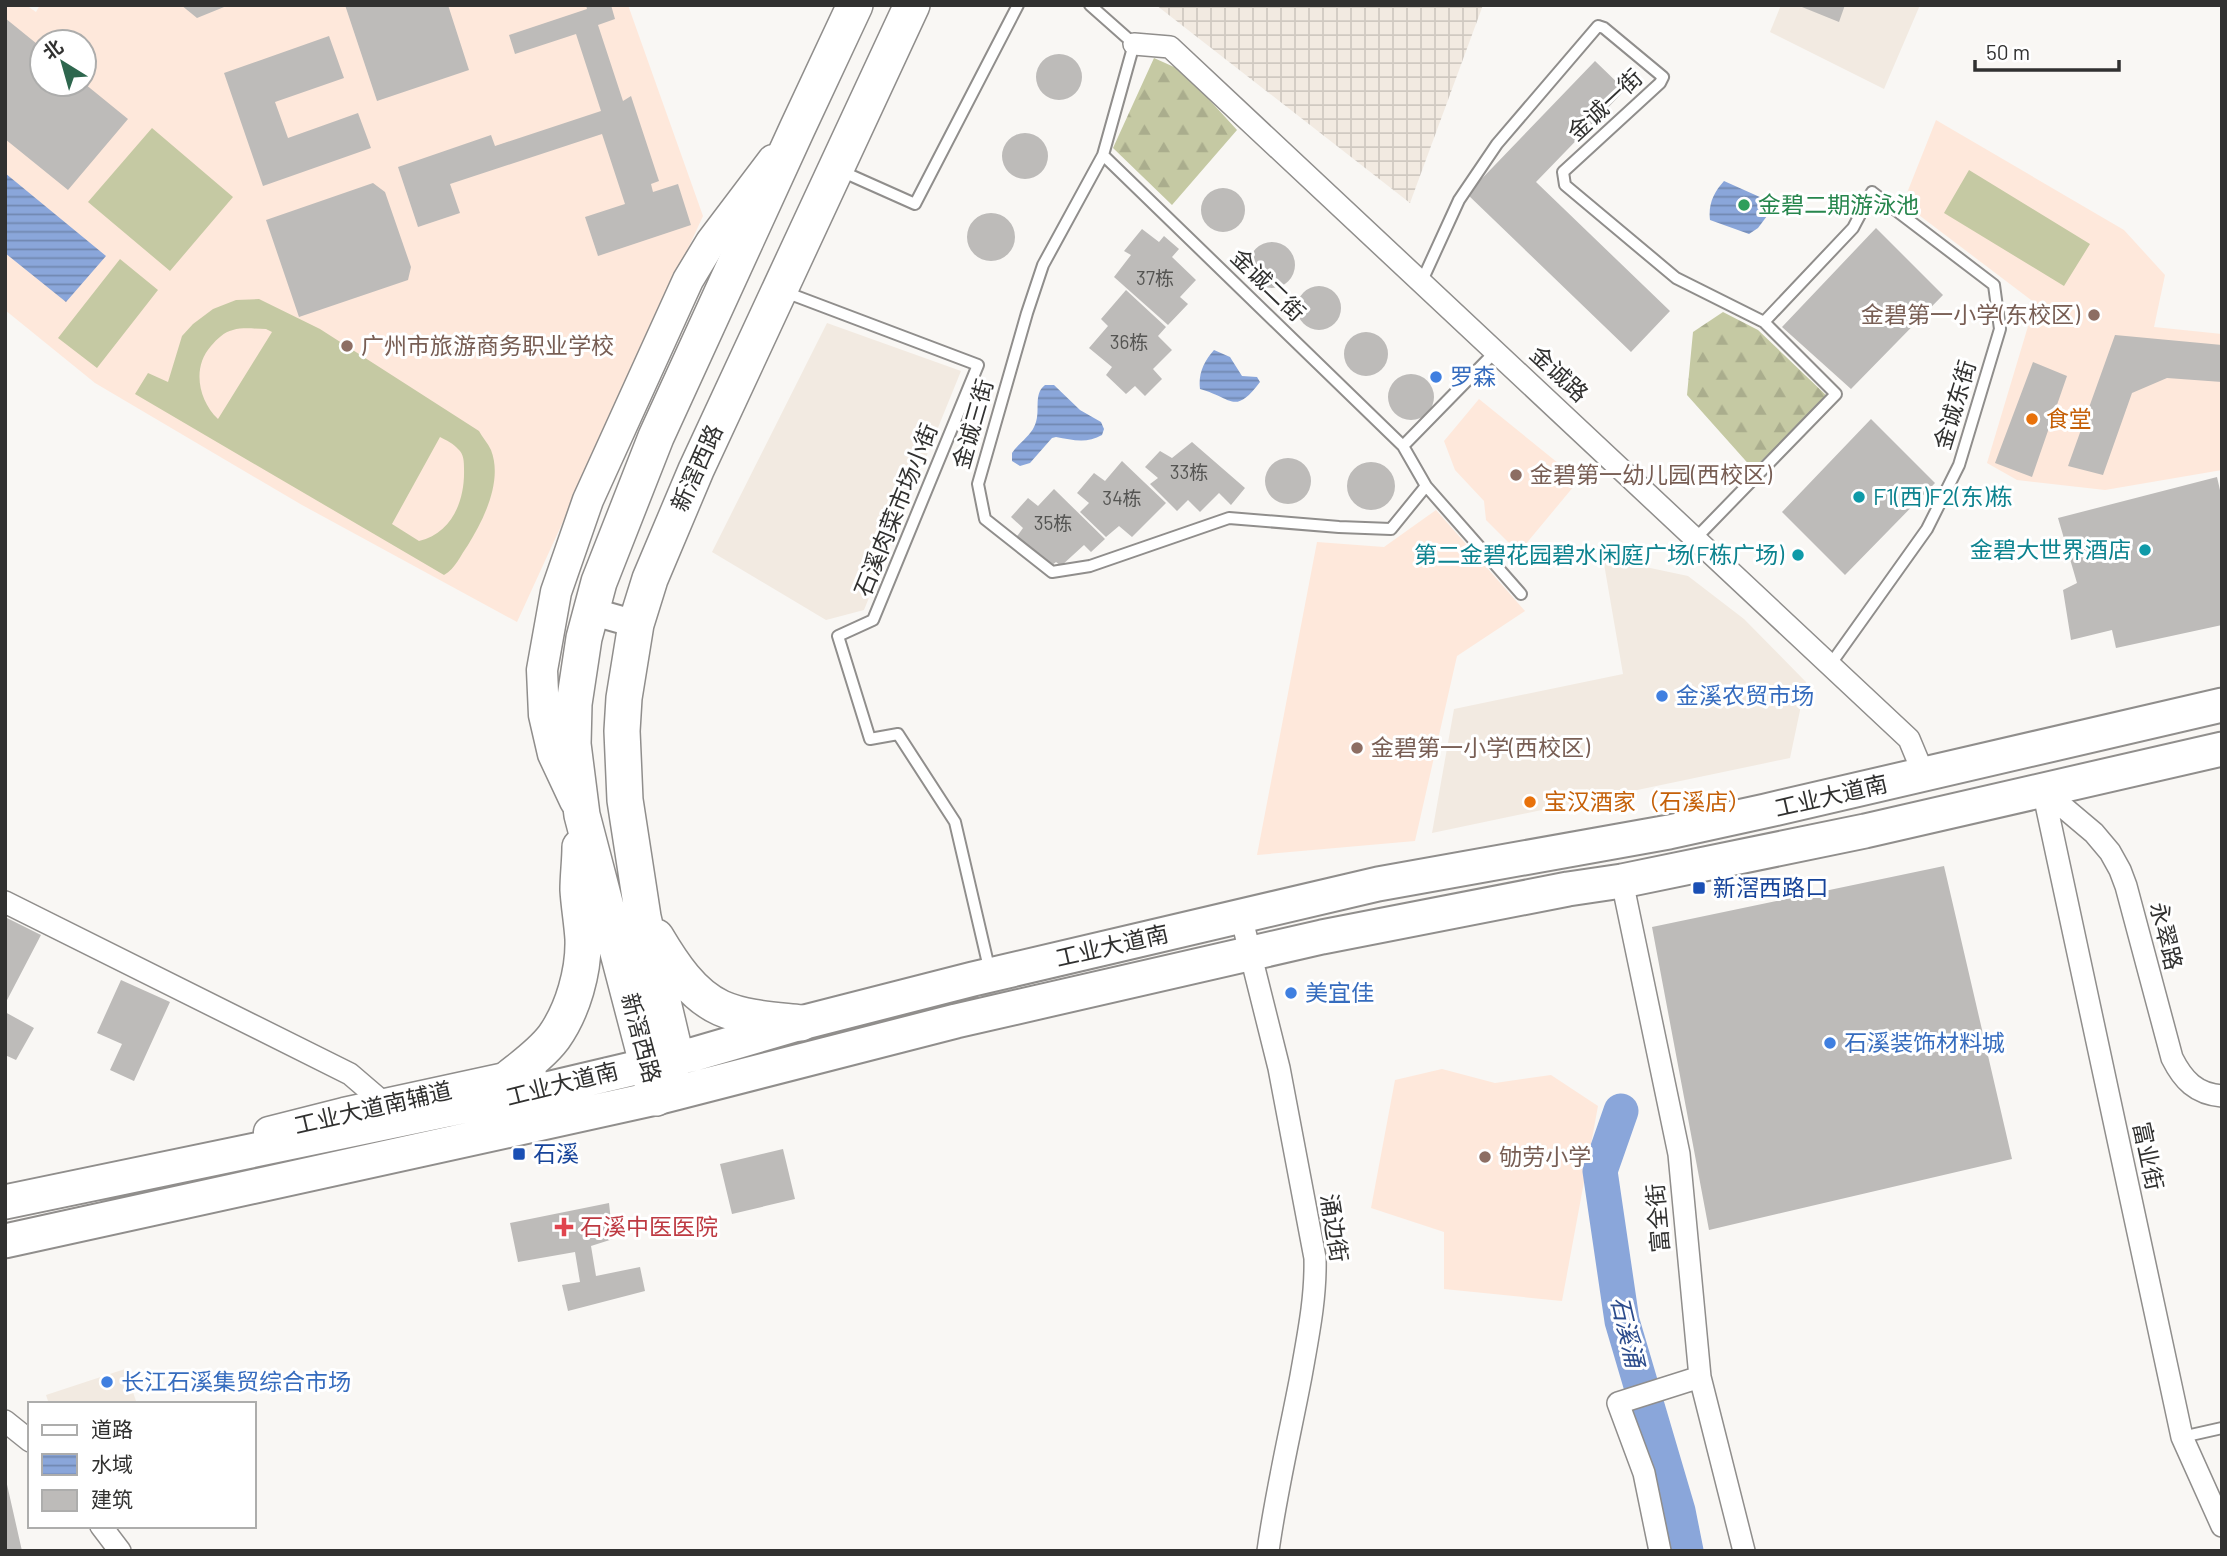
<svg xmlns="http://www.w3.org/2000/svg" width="2227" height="1556" font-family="Barlow,'Noto Sans SC',sans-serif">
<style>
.built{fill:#f2eae1}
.industrial{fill:url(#industrial-grid)}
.education{fill:#fee8db;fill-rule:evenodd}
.grass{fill:#c5c9a3;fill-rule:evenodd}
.forest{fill:url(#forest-firs)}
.water{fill:url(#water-rules)}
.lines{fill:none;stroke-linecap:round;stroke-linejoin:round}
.river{stroke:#8aa6da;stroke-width:35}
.building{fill:#bdbbb9}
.service-casing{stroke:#908e8c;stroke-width:14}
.minor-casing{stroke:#908e8c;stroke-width:24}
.tertiary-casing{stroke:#908e8c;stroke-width:30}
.secondary-casing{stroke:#908e8c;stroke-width:33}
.primary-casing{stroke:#908e8c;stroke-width:37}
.trunk-casing{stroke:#908e8c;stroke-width:38}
.service{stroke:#fff;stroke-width:10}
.minor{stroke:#fff;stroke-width:21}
.tertiary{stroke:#fff;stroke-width:26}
.secondary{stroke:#fff;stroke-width:30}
.primary{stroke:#fff;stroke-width:33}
.trunk{stroke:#fff;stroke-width:35}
.leisure-dot{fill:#2e9e5b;stroke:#fff;stroke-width:2.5}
.education-dot{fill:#8d6e63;stroke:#fff;stroke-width:2.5}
.shop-dot{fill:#3f7fe0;stroke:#fff;stroke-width:2.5}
.food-dot{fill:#e8710a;stroke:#fff;stroke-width:2.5}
.culture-dot{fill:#0f9aa8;stroke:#fff;stroke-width:2.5}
.transit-dot{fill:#1a4fb4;stroke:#fff;stroke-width:2.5}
.health-dot{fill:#e0444e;stroke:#fff;stroke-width:2.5}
.labels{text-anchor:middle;stroke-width:6;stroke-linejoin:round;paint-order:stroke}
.number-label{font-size:19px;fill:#545452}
.street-label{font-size:23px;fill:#313130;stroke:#fff}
.leisure-label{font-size:23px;fill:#27864d;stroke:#fff;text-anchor:start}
.education-label{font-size:23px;fill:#785e54;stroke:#fff;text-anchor:start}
.shop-label{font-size:23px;fill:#366cbe;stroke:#fff;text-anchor:start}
.food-label{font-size:23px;fill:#c56008;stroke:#fff;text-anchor:start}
.culture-label{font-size:23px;fill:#0d838f;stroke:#fff;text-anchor:end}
.transit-label{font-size:23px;fill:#164399;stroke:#fff;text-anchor:start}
.health-label{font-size:23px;fill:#be3a42;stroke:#fff;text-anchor:start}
.water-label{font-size:24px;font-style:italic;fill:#2c4c8c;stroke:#fff}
</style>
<defs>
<pattern id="industrial-grid" width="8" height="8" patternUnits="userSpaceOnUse" patternTransform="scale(1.75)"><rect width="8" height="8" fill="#f2eae1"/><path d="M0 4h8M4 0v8" fill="none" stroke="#d0c9c1"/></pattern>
<pattern id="forest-firs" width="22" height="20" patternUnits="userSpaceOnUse" patternTransform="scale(1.75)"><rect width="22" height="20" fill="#c5c9a3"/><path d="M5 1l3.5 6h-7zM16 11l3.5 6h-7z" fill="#aaad8d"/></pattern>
<pattern id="water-rules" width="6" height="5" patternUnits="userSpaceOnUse" patternTransform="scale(1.75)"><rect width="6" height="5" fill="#8aa6da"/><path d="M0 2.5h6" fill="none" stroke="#7188b1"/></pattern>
</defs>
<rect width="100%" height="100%" fill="#f9f7f4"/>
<path class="built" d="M1781,5H1920L1884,89L1770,32Z
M827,323L961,371L864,610L826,620L712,552Z
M1603,558L1688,576L1744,619L1806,682L1790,758L1432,833L1454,709L1623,674Z
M125,1369L136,1401L128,1404H49L46,1395Z"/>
<path class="industrial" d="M1156,5H1483L1410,203Z"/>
<path class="education" d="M5,5H26L36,12L40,5H628L703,216L517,622L302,505L95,383L5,310ZM42,42H84V84H42Z
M1936,120L2124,230L2165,275L2154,327L2222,334V470L2105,490L2017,480L1987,463L2035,303L1903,203Z
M1479,399L1579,480L1525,545L1508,542L1486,520L1484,501L1455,470L1444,441Z
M1436,510L1525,611L1457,656L1415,841L1257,855L1317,542L1384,547Z
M1442,1069L1495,1083L1551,1075L1598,1106L1562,1301L1444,1289V1232L1371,1208L1395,1080Z"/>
<path class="grass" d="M152,128L233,197L170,271L88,202Z
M1969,170L2090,244L2064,286L1944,213Z
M120,259L158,290L97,368L58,338Z
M259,299L320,329L479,431C482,437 488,443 491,450C503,481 484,519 468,545C460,556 456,568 444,575L135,394L148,373L168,382L182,336L193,324L213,309L236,300ZM266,329L272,332L218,419C198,400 192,367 211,346C217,339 224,332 233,330C243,327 256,329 266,329ZM440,437C446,440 454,444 458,449C464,454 464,462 464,469C465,501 452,533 419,541L392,524Z"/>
<path class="forest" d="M1154,58L1183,71L1237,130L1172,205L1113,148Z
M1723,312L1758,330L1828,397L1753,469L1687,395L1693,332Z"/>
<path class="water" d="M5,173L106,256L66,302L5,253Z
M1724,181L1762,198L1770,212L1758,228L1749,234L1710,220C1708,204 1714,192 1724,181Z
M1214,350L1230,357L1242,376L1257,377L1260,382C1234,416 1233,398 1200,389C1198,374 1204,361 1214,350Z
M1045,385H1054L1080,410L1101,422L1104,429L1102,435C1087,444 1072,440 1056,437L1052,438L1030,463L1020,466L1012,461V453C1018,444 1030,436 1034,427C1042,412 1032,395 1045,385Z"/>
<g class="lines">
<path class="river" d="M1621,1111L1600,1171L1622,1321L1678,1511L1686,1551"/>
</g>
<path class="building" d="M181,5H229L197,18Z
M345,5H448L469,70L377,101Z
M586,5H611L615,19L598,25L623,101L631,96L659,181L651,184L653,192L678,184L691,225L598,256L585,217L625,204L602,134L450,184L460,213L418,227L398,167L491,135L495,146L601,111L576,34L515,54L509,35L587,9Z
M1797,5H1845L1839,22Z
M5,18L42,48V84H85L128,119L68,190L5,139Z
M329,36L344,78L275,102L288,138L358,113L371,148L263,186L224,73Z
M1036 77a23 23 0 1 1 46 0a23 23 0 1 1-46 0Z
M1595,61L1625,90L1536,182L1670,311L1631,352L1467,194Z
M1002 156a23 23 0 1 1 46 0a23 23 0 1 1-46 0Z
M373,183L385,192L411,267L408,280L299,317L266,220Z
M1201 210a22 22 0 1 1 44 0a22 22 0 1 1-44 0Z
M967 237a24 24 0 1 1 48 0a24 24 0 1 1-48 0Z
M1876,228L1943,295L1851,389L1782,327Z
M1142,229L1159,242L1164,236L1179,249L1172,257L1196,280L1180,297L1188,304L1168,325L1114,277L1131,255L1124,251Z
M1249 265a23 23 0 1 1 46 0a23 23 0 1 1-46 0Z
M1297 308a22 22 0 1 1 44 0a22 22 0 1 1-44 0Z
M1126,290L1166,327L1158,336L1172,350L1153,369L1162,379L1145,396L1135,386L1126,394L1106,375L1112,367L1089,348L1108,326L1101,319Z
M1344 354a22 22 0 1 1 44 0a22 22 0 1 1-44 0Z
M2115,335L2222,345V382L2167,378L2132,393L2103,475L2068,466Z
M2033,362L2067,376L2032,477L1995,463Z
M1388 397a23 23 0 1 1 46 0a23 23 0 1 1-46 0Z
M1871,419L1935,483L1845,575L1782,512Z
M1192,442L1245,488L1231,505L1219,493L1200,512L1188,500L1177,511L1150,484L1158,478L1145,467L1160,451L1172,458Z
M1265 481a23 23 0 1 1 46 0a23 23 0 1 1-46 0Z
M1122,461L1166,503L1132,537L1119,526L1106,537L1080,512L1089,503L1077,493L1094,473L1105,481Z
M1347 486a24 24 0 1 1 48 0a24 24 0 1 1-48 0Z
M2217,477L2222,499V605L2220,606L2222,625L2116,648L2112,630L2071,640L2063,590L2077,583L2058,518Z
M1054,489L1105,539L1091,552L1084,545L1061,566L1056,562L1051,566L1015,539L1023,528L1011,517L1028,498L1038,506Z
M1944,866L2012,1159L1709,1230L1652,927Z
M7,918L41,935L5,1004V921Z
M121,980L170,1002L134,1081L110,1070L122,1044L97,1033Z
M5,1012L34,1028L16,1060L5,1055Z
M783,1149L795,1199L732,1214L720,1164Z
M609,1203L613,1239L591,1246L596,1276L640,1267L645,1291L568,1311L562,1285L580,1282L575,1252L518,1262L510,1223Z
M5,1480H6L22,1551H5Z"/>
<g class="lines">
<g class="service-casing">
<path id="service" d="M1090,5L1134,44L1103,155L1043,265L1027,313L978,484L985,519L1052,572L1090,566L1229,518L1339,527L1391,529L1426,486L1521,594
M1103,155L1403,446
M841,171L915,204L1018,5
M1421,283L1459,200L1497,144L1598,26L1604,28L1663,77L1660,83L1563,172L1565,185L1676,278L1764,322
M785,292L978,365L873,620L838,636L870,739L898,734L955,822L990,972
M1426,486L1403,446L1496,351
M1696,538L1836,394L1764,322L1853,228L1872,192L1994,285L2000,329L1959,465L1927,529L1830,665
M2182,1437L2222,1428"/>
</g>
<g class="minor-casing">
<path id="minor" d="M1134,44L1170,47L1909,739L1924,775
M2043,790L2182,1437L2222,1526
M2043,790L2094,833L2110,852L2120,870L2126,886L2172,1058C2183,1080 2196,1094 2222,1096
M1622,881L1679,1154L1700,1377L1744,1551
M5,902L350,1074L385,1104
M1241,916L1279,1068L1315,1258C1316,1298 1308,1336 1301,1376C1290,1434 1276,1492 1268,1551
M5,1421L30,1441
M101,1526L120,1551
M1660,1551L1644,1473L1618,1403L1700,1377"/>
</g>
<g class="tertiary-casing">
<path id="tertiary" d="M590,611L636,624"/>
</g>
<g class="secondary-casing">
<path id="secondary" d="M575,801L553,754L544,715L542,670L556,592L588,500L688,280L711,242L773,160
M269,1132L344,1113L510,1077L531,1075"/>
</g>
<g class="primary-casing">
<path id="primary" d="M5,1202L534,1092L695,1054L801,1023L973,979L1378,884L1669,832L1765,811L2222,705
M5,1241L656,1098L956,1021L1322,937L1568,889L1622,881L1865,831L2222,749"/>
</g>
<g class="trunk-casing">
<path id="trunk" d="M656,937C672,964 692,995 721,1008C746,1019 775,1020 801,1023
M510,1077C525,1065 542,1053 554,1037C573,1010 584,971 583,939C582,923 579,906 578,890C578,876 580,861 580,847
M656,1098L676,1057L643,917L625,800L622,731L624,698L636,624L650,579L696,470L912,5
M656,1098L582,815L573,744L574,704L584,638L599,582L656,437L797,129L855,5"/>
</g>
<use href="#service" class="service"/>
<use href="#minor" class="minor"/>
<use href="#tertiary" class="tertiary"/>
<use href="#secondary" class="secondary"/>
<use href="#primary" class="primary"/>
<use href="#trunk" class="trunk"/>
</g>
<circle class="leisure-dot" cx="1744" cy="205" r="7"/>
<g class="education-dot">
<circle cx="2094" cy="315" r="7"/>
<circle cx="347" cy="346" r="7"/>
<circle cx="1516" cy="475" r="7"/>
<circle cx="1357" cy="748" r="7"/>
<circle cx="1485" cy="1157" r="7"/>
</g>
<g class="shop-dot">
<circle cx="1436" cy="377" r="7"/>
<circle cx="1662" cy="696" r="7"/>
<circle cx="1291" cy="993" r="7"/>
<circle cx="1830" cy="1043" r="7"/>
<circle cx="107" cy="1382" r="7"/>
</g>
<g class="food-dot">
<circle cx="2032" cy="419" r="7"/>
<circle cx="1530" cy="802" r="7"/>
</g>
<g class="culture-dot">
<circle cx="1859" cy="497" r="7"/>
<circle cx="2145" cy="550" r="7"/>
<circle cx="1798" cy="555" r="7"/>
</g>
<g class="transit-dot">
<rect x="1692" y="881" width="14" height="14" rx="3.5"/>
<rect x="512" y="1147" width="14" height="14" rx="3.5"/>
</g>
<path class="health-dot" d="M560.5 1216.5h7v7h7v7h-7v7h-7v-7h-7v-7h7z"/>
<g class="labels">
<g class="number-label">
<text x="1155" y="285">37栋</text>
<text x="1129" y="349">36栋</text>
<text x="1189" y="479">33栋</text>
<text x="1122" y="505">34栋</text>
<text x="1053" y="530">35栋</text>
</g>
<g class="street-label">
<text transform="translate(1605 105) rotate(-43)" y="8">金诚一街</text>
<text transform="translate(1268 285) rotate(44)" y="8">金诚二街</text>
<text transform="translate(1559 374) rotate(43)" y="8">金诚路</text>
<text transform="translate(1955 405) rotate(-73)" y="8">金诚东街</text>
<text transform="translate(973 424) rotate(-74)" y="8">金诚三街</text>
<text transform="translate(697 468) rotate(-66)" y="8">新滘西路</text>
<text transform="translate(896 510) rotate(-68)" y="8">石溪肉菜市场小街</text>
<text transform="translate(1831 796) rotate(-13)" y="8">工业大道南</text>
<text transform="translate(2166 936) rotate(76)" y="8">永翠路</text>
<text transform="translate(1112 946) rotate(-13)" y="8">工业大道南</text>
<text transform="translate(641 1038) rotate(75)" y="8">新滘西路</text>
<text transform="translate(562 1084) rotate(-14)" y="8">工业大道南</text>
<text transform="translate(373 1108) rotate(-13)" y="8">工业大道南辅道</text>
<text transform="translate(2148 1156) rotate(78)" y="8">富业街</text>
<text transform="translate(1658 1218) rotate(-95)" y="8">富全街</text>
<text transform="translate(1334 1228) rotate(81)" y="8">涌边街</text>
</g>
<g class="leisure-label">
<text x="1758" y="213">金碧二期游泳池</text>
</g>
<g class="education-label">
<text x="2080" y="323" text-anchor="end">金碧第一小学(东校区)</text>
<text x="361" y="354">广州市旅游商务职业学校</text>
<text x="1530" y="483">金碧第一幼儿园(西校区)</text>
<text x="1371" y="756">金碧第一小学(西校区)</text>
<text x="1499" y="1165">劬劳小学</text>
</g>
<g class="shop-label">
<text x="1450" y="385">罗森</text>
<text x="1676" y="704">金溪农贸市场</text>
<text x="1305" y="1001">美宜佳</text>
<text x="1844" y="1051">石溪装饰材料城</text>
<text x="121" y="1390">长江石溪集贸综合市场</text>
</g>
<g class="food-label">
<text x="2046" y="427">食堂</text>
<text x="1544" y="810">宝汉酒家（石溪店）</text>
</g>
<g class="culture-label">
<text x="1873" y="505" text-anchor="start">F1(西)F2(东)栋</text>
<text x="2131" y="558">金碧大世界酒店</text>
<text x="1784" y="563">第二金碧花园碧水闲庭广场(F栋广场)</text>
</g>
<g class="transit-label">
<text x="1713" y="896">新滘西路口</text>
<text x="533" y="1162">石溪</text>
</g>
<g class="health-label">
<text x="580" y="1235">石溪中医医院</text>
</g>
<g class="water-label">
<text transform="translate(1627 1332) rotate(77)" y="8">石溪涌</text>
</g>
</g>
<rect width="2227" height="1556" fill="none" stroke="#313130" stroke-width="14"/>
<rect x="28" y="1402" width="228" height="126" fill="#ffffff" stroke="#adadac" stroke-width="2"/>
<rect x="42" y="1425" width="35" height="10" fill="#ffffff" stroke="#adadac" stroke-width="2"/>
<text x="91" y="1437" font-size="21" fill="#313130">道路</text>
<rect x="42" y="1454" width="35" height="21" fill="url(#water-rules)" stroke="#adadac" stroke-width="2"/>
<text x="91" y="1472" font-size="21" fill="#313130">水域</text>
<rect x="42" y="1490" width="35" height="21" fill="#bdbbb9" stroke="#adadac" stroke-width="2"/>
<text x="91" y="1507" font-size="21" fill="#313130">建筑</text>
<g transform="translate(63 63) rotate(323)"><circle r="33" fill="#ffffff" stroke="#adadac" stroke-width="2"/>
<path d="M0-5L12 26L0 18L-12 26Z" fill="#2e674e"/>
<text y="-10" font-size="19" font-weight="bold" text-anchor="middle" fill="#313130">北</text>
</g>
<path d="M1975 60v10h144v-10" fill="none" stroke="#313130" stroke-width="3.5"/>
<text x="1986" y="60" font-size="21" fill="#313130" stroke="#ffffff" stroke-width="5" paint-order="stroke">50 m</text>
</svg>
